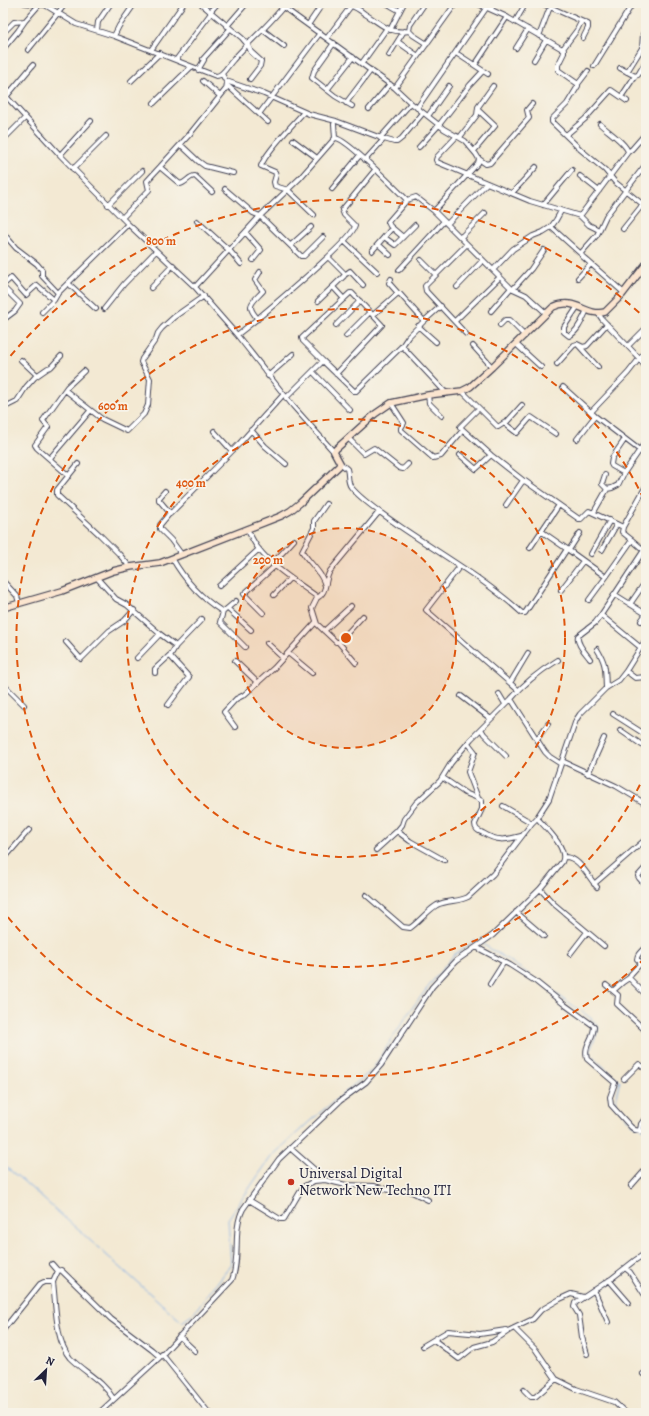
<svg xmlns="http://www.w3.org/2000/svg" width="649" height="1416" font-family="Alegreya,serif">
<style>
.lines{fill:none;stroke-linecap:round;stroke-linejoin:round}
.stream{stroke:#7babe5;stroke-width:1}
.street-casing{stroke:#414052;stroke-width:6}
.secondary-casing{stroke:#414052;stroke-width:8}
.street{stroke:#fff;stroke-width:4}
.secondary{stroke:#fbe5cf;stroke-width:5.5}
.ring{fill:none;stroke:#de560e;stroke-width:2;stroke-dasharray:7 5}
.poi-dot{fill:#c8321e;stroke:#f7f3e8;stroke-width:1.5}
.labels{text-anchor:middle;stroke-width:3.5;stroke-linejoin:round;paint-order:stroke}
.poi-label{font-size:15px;fill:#22223b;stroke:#f7f3e8;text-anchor:start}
.centre{fill:#de560e;stroke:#f7f3e8;stroke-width:2}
.ring-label{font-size:12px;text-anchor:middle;font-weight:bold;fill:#de560e;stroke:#f7f3e8;stroke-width:3.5;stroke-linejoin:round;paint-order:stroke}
</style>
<rect width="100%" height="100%" fill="#f7f3e8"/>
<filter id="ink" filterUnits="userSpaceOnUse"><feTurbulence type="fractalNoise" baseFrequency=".025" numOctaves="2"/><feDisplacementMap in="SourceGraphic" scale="8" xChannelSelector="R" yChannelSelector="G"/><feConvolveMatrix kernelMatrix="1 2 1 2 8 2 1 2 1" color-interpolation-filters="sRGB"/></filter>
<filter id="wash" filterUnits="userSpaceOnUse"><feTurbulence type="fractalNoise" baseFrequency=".012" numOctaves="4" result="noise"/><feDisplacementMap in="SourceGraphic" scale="16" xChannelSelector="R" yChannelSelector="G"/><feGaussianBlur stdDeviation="0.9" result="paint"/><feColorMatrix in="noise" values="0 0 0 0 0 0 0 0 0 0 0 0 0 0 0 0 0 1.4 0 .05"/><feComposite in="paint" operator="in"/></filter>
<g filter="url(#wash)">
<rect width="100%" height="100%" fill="#f3e9d3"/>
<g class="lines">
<path class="stream" d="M484,945L505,958L530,975
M541,983L592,1019L599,1028L590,1050L592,1057L620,1081L617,1091L615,1105L632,1124L638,1127
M641,1128L646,1131
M3,1165L21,1179L182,1322L192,1315L231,1265L228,1219L271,1157L310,1121L372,1070L410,1011L436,977L454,955L475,941L478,942"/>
</g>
</g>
<g filter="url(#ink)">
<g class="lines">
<g class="street-casing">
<path id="street" d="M25,3L45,5L76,24L114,36L216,76C223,76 228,65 233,60C250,40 271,24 286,3
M200,3L242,38L248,45L251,52L261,61L260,66L250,79
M345,3L351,6
M386,3L400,11
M425,3L410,25L409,31L413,35L427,44
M476,3L505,16L564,50V53L558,65V70L578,84
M541,3L588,24V28L583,38
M283,7L395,88L411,103L444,129L465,141L476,154L479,159L478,163L434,211
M491,9L494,3
M210,12L218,3
M515,22L526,3
M308,25L323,3
M227,26L247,3
M97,30L98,22L111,3
M263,30L284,46
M390,30L404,3
M3,33L14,22L25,21L39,5
M114,36L119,26L135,3
M539,36L550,7
M327,38L351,6C356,7 361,11 365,14C382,24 388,34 409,31
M398,42L418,56
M334,43L314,71L312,78L335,96L352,106
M516,48L528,29
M3,49L18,31L25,21
M28,50L66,3
M151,50L184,3
M562,50L577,30L581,22
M456,53L488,74
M389,55L404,31
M203,59L230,29
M176,60L211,13
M534,60L546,40
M362,63L387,28
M475,65L507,17
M594,66L633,3
M620,68L635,76L638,75L646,61
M198,70L204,60
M588,71L578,84V86L567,104L552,119V122L581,150L605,170L615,182L646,207
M627,72L642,48L643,34L646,29
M131,81L160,53
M203,81L220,96
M226,81L264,94L309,114L336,121L384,139L394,142H397L402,138L423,113
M228,86L268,122
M395,88L456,3
M327,90L353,57
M3,93L60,155L128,224L195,287L237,335L293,406L334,452
M6,97L33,65
M621,97L635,76
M154,103L191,67
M346,103L371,70
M417,108L487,7
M369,109L390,84
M304,112C294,123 265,153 261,166L275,172L276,175L274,182L275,186L288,190L314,215
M259,114L320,33
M428,116L449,86
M566,135L585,119L611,90L627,101
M457,136L437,157L436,160L437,162L530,201L580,216L589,225L599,230
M460,137L477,115L478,107L493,86
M335,138C345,137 397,190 407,200
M380,138L411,103
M3,140L25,118
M293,140L317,158
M181,145L198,161L205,166L233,173
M419,147L439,125L470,85L483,71
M474,151L495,126L478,110
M628,152L632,149L646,133
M60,155L91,121
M479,159L486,164L490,163L529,118L527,110L532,104
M365,160L384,139
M161,168L180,184C186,183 189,176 195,176L212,192
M73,169L106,136
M580,176L599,191
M225,189L253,213L260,216L301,256H304L323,237
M332,189L360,155
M512,193L536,167
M108,205L142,171
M543,205L572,170
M580,216L628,152C626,143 607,131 600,124
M122,218L149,190L147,181L189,135L226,89L227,83L222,74
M197,221L230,251L241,264
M447,224L487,183
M551,227L581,254
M623,229L643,204
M3,233L16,248L37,264L42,270V276L58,293L128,224
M246,233L261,250L253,260
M384,237L395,245L415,225
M403,237L390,226L388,222L407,200L416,197L434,211L511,288L526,295L547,314
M461,237L485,213
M645,238L646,237
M344,241L377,272
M378,244L390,255
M291,245L311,227
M372,251L392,228
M328,257L344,273L346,274L350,271L363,285
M421,260L436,275
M399,270L444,221
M493,270L513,249L533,236L543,232L551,227L556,220L561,211
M578,278L591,264
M68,283L96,309
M3,285L11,278L26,295L37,285L54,300
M3,287L20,304L15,311L3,320
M195,287L260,216L300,178L335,138L334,124
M333,287L344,299
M457,287L483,260
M151,288L173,265
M513,289L531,269L544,250
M397,293L400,294L424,321L441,306
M624,293L582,256L581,253L597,235L606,216L646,164
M318,301L344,276L345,274
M578,306L564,327V332L569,336C578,332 583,318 587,310
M104,309L124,284L156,251
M491,311L511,288
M42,312L54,300L58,293
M598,313L602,319L639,358L646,368
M373,315L397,294V292L389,283L391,279
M258,319C245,305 252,303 263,291L255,280L260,272
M455,321L500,277
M336,325L360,301
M500,325L505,320H509L525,336
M418,326L436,342
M466,334L426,291L425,286L467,244
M237,335C255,321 352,241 355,226L344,215L342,210L375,170
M346,336L370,312
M516,344L541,367
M402,346L446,393
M473,346L492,367
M579,346L598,367
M628,346L646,328
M21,360L37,375
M323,361L303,341L302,338L350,293H352L382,325L336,374
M557,364L574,345L577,344L583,347L587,346L607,324
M313,372L350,410
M268,376L293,354
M563,387L595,416L646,455
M65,390L102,419L127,431L144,414L148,405L150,379L141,362L142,359L156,339L158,333L162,328L174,317L204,296
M462,391L498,427L504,423L517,433L531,417L556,434
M428,395L429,403L442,416
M286,398L323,361L354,391H356L402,346L408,337L424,321
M391,403L404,423L401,428V430L433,458L441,456L463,430
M3,408L17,401L26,387L35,377L48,368L51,367L61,356
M479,408L460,427L491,455L524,481
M591,412L628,373L646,350
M505,424L522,405
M251,430L265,446L286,464
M214,431L232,451
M348,438L364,454L374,448L399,468L403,469L408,464
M577,439L595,416
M460,455L476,469L491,455
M51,460L50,458L90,411
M340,463L347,469C349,475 347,482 351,487C361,500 384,515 398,525C440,554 485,579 522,613H525L567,549L606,577L632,540L646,552
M78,464L57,490V495L100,535L119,554L130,567
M624,473L612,466L611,464L612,458L625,439
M69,476L37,448L35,445L48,427L43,421L44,419L67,387L84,371
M607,489L612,488L618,485L624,473L646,441
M165,491L159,498V500L170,513L160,525V529L171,540L182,555
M506,505L522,482L525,481L579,519H581L589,511L623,527
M594,512L606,491L607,489L602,484L605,475
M170,514L239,444L283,395
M247,529C251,536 254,543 258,548C272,567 297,582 316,596L317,598L312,608L317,624L336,642H339L363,616
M541,531L567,549
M632,540L622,532L623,527L646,486
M530,548L559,505
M569,550L580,533
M602,550L617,524
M591,554L610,520
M172,558C185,581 201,598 223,612L236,601
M273,563L294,540
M460,566L426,610L518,690
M97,578L116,599L127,605L160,634L176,646L170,656L189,677L168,705
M3,581L17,596L19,603
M219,586L259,549
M325,586C323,573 308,562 302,551L314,528V521L326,504
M561,590L583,561
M614,594L646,614
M274,595L290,578
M317,598C328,592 324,581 330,571L379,512
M589,600L606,577
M630,604L646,581
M228,609L251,630
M223,612L220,622L245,647
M263,613L244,594L276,565
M641,621L646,614
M324,631L351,606
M66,642L81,659L109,631L124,621L134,610
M267,643L283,658
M339,643L356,663
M176,646L202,619
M640,647L601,615L646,547
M597,649C607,665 605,670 606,688
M288,653L312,673
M137,658L160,634
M590,659C586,653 576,644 578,636L595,623L601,615
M558,660C540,671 524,683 511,699L545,752L550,757L561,764
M235,661L258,683
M626,671L635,678L646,677
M155,673V669L170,655
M510,683L528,653
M3,684L24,705
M499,694L505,704
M461,696L491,719
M613,714L646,735
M235,727L224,712L236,699L244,695L274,668L316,622
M481,729L484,734L506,756
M620,730L642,745L644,746L646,743
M537,739L548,724
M468,743L475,752L468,772L478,798
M562,761L616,786L646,804
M588,774L604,738
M443,778L465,793L475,797L482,801V809L475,824C475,830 479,831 483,833C498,842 505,840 521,836
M503,806L532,823
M397,831L410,841L444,860
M376,850L397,831L402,825L404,819L416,803L440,781L451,763L471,739L511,699
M564,857C579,856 588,877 597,887
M3,860L29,830
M646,867L638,876L639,878L646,886
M594,884L646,839
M540,889L554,904L604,946
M366,895L403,927L410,928C420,921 427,911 437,905C447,900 459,902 468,897L493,874L532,823L537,818
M516,912L544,936
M476,947L510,965L535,981L565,1005L594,1026C594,1040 583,1044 587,1059L615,1083L610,1097L611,1105L631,1127L635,1130L640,1131
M646,947C642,950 637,954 637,959L646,967
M570,954L587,932
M641,963L631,974L629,978L644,993
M490,984L504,962
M606,985L618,995L617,1004L646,1031
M614,990L623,982L629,978
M624,1079L639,1064L646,1069
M646,1117L641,1124L640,1130L646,1134
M290,1148L315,1170L314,1181
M631,1186L646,1169
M249,1200L280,1219H284L303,1187L314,1181L325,1180L346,1185L374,1186L393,1191H410L428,1200
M52,1264L58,1271
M625,1268L630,1272L644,1294
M609,1280L629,1303
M53,1282C56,1305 55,1340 70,1358C84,1372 103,1381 113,1398
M594,1290L608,1322
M514,1328L536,1350L556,1379L576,1389L614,1402L626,1413
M3,1330L40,1284L44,1282H53L58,1271L61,1270L111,1319L152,1350L160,1357
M179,1336L195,1351
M434,1340L459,1359L474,1347L492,1342L510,1330L533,1319L541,1310L560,1299L571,1294L583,1297
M423,1346L448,1331L480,1334L506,1330
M162,1354L209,1413
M587,1354L582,1337L579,1315L574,1307L575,1303L611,1279L634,1261L646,1253
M643,1374L646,1372
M524,1390L531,1397H535L556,1379
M99,1413L160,1357L232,1280C241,1257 232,1230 243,1209L279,1159L340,1101L366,1082L381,1065L432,987L456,961L493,935L540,889L562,862C569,849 545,827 537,818L538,816L549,799L576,720L580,714L606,688L619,680L626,671L646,639"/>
</g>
<g class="secondary-casing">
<path id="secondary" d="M3,608L62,591L113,571L130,567L160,563L281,516L290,511L300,503L339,466L340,463L334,452L336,449L375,414L391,403L428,395L462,391L470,387L492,367L553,307C576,296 585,317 605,312L622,295L646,264"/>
</g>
<use href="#street" class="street"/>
<use href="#secondary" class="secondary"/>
</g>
</g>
<circle cx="346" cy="638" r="110" fill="#de560e" fill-opacity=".12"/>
<g class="ring">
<circle cx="346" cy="638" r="110"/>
<circle cx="346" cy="638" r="219"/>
<path d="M645 774A329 329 0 1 1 645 502"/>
<path d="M645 958A438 438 0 0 1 3 911M3 365A438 438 0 0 1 645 318"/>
</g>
<circle class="poi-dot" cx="291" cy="1182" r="4"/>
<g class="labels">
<g class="poi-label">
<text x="299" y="1178">Universal Digital<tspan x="299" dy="17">Network New Techno ITI</tspan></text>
</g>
</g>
<circle cx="346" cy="638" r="6" class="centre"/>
<g class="ring-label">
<text x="161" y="245">800 m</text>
<text x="113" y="410">600 m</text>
<text x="191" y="487">400 m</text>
<text x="268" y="564">200 m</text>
</g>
<rect width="649" height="1416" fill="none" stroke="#f7f3e8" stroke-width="16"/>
<g transform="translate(46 1370) rotate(25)" stroke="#f7f3e8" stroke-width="3" paint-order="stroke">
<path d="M0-3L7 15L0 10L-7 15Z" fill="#22223b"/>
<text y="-6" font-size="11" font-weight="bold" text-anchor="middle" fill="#22223b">N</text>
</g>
</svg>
